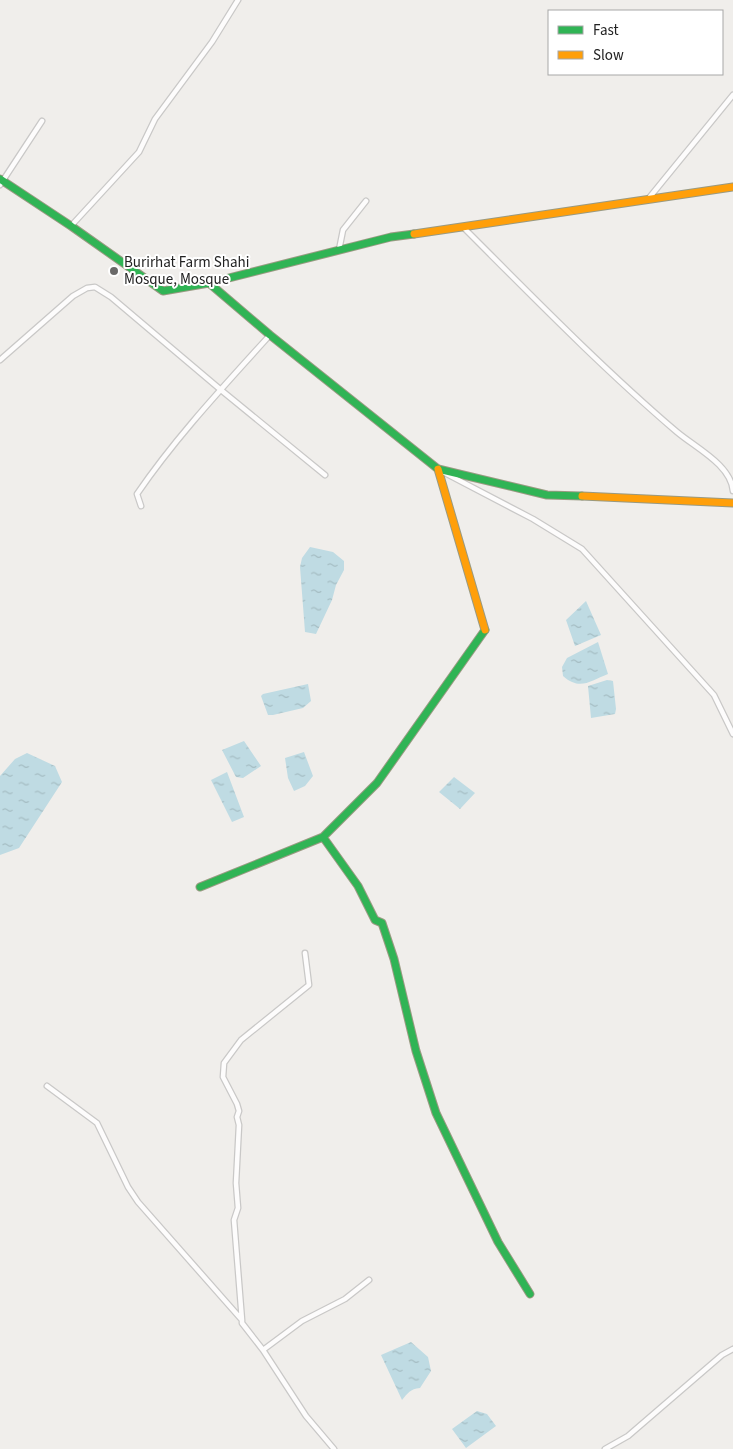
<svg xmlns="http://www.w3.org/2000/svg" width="733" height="1449" font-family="'Source Sans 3',sans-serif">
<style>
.water{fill:url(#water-ripples)}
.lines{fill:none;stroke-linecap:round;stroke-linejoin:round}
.street-casing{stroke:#c9c8c7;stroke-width:7}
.fast-casing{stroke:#999a82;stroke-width:9}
.slow-casing{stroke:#999a82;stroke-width:9}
.street{stroke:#fdfcfc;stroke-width:4.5}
.fast{stroke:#30b455;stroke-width:7}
.slow{stroke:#ff9f0a;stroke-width:7}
.poi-dot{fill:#6a6968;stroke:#fff;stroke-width:2}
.labels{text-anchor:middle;stroke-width:4;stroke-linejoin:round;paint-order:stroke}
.poi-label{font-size:15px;fill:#222;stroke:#fff;text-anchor:start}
</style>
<defs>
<pattern id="water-ripples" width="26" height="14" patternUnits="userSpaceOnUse" patternTransform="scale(1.25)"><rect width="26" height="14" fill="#bfdbe3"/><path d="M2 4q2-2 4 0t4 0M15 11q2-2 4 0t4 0" fill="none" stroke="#a4bcc2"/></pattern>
</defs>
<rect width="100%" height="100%" fill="#f0eeeb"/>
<path class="water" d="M310,547L333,552L344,561V570L336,585L332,600L316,634L305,632L300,567L302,558Z
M586,601L601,635L575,646L566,620Z
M598,642L608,674C590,681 580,691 563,676L562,667L567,658Z
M607,680L613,681L616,709L615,714L591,718L588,686Z
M308,684L311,701L303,708L273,715H268L261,696L263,694Z
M244,741L261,766L243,778L236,777L222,750Z
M304,752L313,776L305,786L294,791L288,778L285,758Z
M27,753L55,766L62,782L19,848L0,855V776L15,759Z
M227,772L244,817L232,822L211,780Z
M454,777L475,793L460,809L439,792Z
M411,1342L428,1357L431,1371L420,1388C410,1389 408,1393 402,1400L381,1355Z
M477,1411L487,1414L496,1426L466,1448L452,1429Z"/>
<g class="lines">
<g class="street-casing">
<path id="street" d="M0,185L42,121
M649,198L733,95
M71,226L139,152L155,119L212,42L238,0
M463,227C533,297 602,368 677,432C696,448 731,465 733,491
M339,250L343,230L366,201
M0,360L73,296L87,288L95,287L111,297L221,390L325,475
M443,472L533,519L582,549L714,695L733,734
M141,506L137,494C176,437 224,386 270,335
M47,1086L97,1123L128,1187L138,1202L242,1320V1323L263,1350L306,1416L334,1449
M242,1320L234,1220L238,1208L236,1183L239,1125L237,1117L239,1111L237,1104L223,1077L224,1063L241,1040L309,985L305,953
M263,1350L302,1321L345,1299L369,1280
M605,1449L628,1436L722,1355L733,1349"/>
</g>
<g class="fast-casing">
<path id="fast" d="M0,179L71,226L163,291L209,283L391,237L414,234
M209,283L270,335L438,469L547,495L582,496
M323,837L358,886L375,920L382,923L394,959L416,1051L436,1113L498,1242L530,1294
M200,887L323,837L377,783L485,630"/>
</g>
<g class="slow-casing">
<path id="slow" d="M414,234L733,187
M438,469L485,630
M582,496L733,503"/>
</g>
<use href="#street" class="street"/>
<use href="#fast" class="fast"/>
<use href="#slow" class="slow"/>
</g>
<circle class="poi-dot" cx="114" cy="271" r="5"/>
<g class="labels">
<g class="poi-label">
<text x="124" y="267">Burirhat Farm Shahi<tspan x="124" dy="17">Mosque, Mosque</tspan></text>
</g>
</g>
<rect x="548" y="10" width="175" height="65" fill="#ffffff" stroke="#a7a7a7"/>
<rect x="558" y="26" width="25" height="8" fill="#30b455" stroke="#a7a7a7"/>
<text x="593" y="35" font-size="15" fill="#222222">Fast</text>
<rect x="558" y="51" width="25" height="8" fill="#ff9f0a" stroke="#a7a7a7"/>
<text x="593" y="60" font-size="15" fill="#222222">Slow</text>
</svg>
